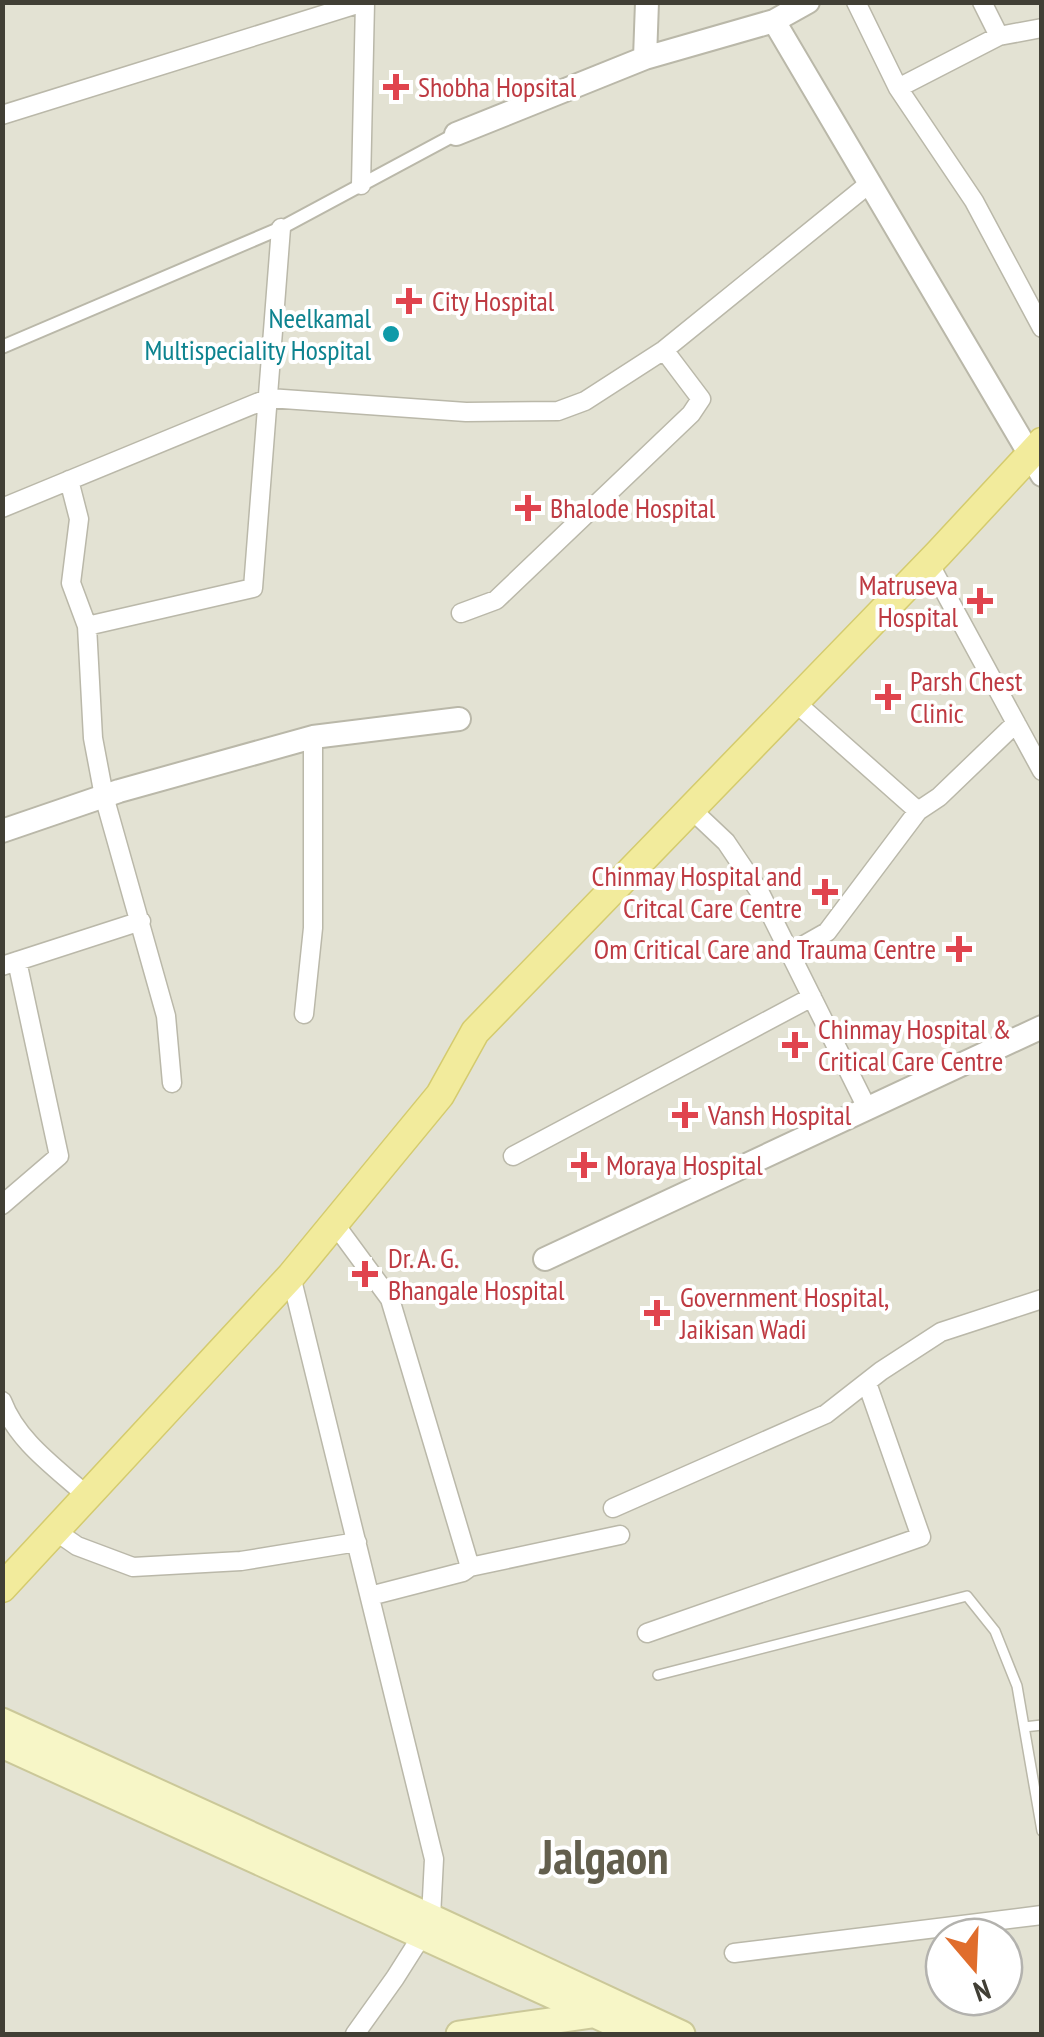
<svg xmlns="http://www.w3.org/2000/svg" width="1044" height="2037" font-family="'PT Sans Narrow',sans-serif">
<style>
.residential{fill:#e3e2d3;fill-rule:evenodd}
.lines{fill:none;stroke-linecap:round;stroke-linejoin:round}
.service-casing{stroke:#bab8a9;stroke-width:12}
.pedestrian-casing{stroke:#bab8a9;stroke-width:16}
.minor-casing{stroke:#bab8a9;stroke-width:21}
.tertiary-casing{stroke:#bab8a9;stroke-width:26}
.secondary-casing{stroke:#cbc899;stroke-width:29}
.primary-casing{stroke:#d4cb6e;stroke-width:31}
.service{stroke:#fff;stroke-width:9}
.pedestrian{stroke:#fff;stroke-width:12}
.minor{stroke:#fff;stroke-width:18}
.tertiary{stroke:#fff;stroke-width:22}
.secondary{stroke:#f7f6c7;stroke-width:25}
.primary{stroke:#f2eb9c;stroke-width:28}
.health-dot{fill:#e0444e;stroke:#fff;stroke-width:4}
.culture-dot{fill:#0f9aa8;stroke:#fff;stroke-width:4}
.labels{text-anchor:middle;stroke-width:8;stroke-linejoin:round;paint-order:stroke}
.health-label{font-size:28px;fill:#be3a42;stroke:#fff;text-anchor:start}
.culture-label{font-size:28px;fill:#0d838f;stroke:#fff;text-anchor:end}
.town-label{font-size:48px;font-weight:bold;fill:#635f4e;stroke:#fff}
</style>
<rect width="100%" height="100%" fill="#f0efe5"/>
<path class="residential" d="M3,3H1041V2034H3ZM944,1937H1004V1997H944Z"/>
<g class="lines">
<g class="service-casing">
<path id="service" d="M658,1675L967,1596L995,1631L1017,1686L1042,1831
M1024,1727L1042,1725"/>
</g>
<g class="pedestrian-casing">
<path id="pedestrian" d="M2,347L281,228L456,134"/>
</g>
<g class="minor-casing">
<path id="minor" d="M856,2L898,88L974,201L1042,328
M982,2L999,36
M898,88L999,36L1042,28
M2,115L364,2
M361,185L365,2
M69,480L79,519L71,583L87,626L93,738L104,796L166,1016L172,1083
M2,508L269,398L466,412L558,411L585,401L664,350L870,183
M929,563L1042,771
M461,613L496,600L691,414L701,399L664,350
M87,626L253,588L281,228
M795,702L918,811
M691,809L726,842L759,891L867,1108
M790,953L827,932L918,811L939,797L1016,723
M2,966L141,921
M304,1014L313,928V737
M513,1156L812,997
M2,1205L59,1156L17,961
M334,1223L390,1299L470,1567
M291,1276L434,1859L431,1917
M2,1401C17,1441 55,1467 86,1495
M613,1508L826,1414L881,1371L941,1332L1042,1299
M54,1530L77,1546L133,1567L241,1561L357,1542
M370,1596L463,1572L470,1567L620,1535
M647,1633L921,1537L867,1383
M734,1953L1042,1915
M355,2034L395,1978L421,1937"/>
</g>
<g class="tertiary-casing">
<path id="tertiary" d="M774,21L1042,475
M645,58L647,2
M456,134L645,58L774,21L808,2
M2,831L119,791L313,737L459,719
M545,1259L1042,1027"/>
</g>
<g class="secondary-casing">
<path id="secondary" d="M2,1721L431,1917L682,2034
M2,1745L637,2034
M459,2034L592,2015"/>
</g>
<g class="primary-casing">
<path id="primary" d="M2,1588L291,1276L440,1095L475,1032L938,554L1042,442"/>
</g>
<use href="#service" class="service"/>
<use href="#pedestrian" class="pedestrian"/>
<use href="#minor" class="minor"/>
<use href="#tertiary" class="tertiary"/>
<use href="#secondary" class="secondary"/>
<use href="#primary" class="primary"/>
</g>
<g class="health-dot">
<path d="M391 72h10v10h10v10h-10v10h-10v-10h-10v-10h10z"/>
<path d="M404 286h10v10h10v10h-10v10h-10v-10h-10v-10h10z"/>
<path d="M523 493h10v10h10v10h-10v10h-10v-10h-10v-10h10z"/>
<path d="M975 586h10v10h10v10h-10v10h-10v-10h-10v-10h10z"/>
<path d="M883 682h10v10h10v10h-10v10h-10v-10h-10v-10h10z"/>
<path d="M820 877h10v10h10v10h-10v10h-10v-10h-10v-10h10z"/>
<path d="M954 934h10v10h10v10h-10v10h-10v-10h-10v-10h10z"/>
<path d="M790 1030h10v10h10v10h-10v10h-10v-10h-10v-10h10z"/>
<path d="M680 1100h10v10h10v10h-10v10h-10v-10h-10v-10h10z"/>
<path d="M579 1150h10v10h10v10h-10v10h-10v-10h-10v-10h10z"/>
<path d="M360 1259h10v10h10v10h-10v10h-10v-10h-10v-10h10z"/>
<path d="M652 1298h10v10h10v10h-10v10h-10v-10h-10v-10h10z"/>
</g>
<circle class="culture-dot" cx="391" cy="334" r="10"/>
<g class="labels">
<g class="health-label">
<text x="418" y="97">Shobha Hopsital</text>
<text x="432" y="311">City Hospital</text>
<text x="550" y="518">Bhalode Hospital</text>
<text x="958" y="595" text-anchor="end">Matruseva<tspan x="958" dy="32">Hospital</tspan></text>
<text x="910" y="691">Parsh Chest<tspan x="910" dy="32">Clinic</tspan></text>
<text x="802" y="886" text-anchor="end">Chinmay Hospital and<tspan x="802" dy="32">Critcal Care Centre</tspan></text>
<text x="936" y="959" text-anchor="end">Om Critical Care and Trauma Centre</text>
<text x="818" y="1039">Chinmay Hospital &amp;<tspan x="818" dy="32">Critical Care Centre</tspan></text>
<text x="708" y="1125">Vansh Hospital</text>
<text x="606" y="1175">Moraya Hospital</text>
<text x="388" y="1268">Dr. A. G.<tspan x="388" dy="32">Bhangale Hospital</tspan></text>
<text x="680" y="1307">Government Hospital,<tspan x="680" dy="32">Jaikisan Wadi</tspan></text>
</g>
<g class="culture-label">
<text x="371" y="328">Neelkamal<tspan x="371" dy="32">Multispeciality Hospital</tspan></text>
</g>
<g class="town-label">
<text x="604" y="1874">Jalgaon</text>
</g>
</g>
<rect width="1044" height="2037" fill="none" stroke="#413f35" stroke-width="10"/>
<g transform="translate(974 1967) rotate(161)"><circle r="48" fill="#ffffff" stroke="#b3b2ae" stroke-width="2.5"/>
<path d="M0-8L18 38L0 25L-18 38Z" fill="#e06d2c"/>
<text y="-15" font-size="28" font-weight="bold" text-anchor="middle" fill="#413f35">N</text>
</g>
</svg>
